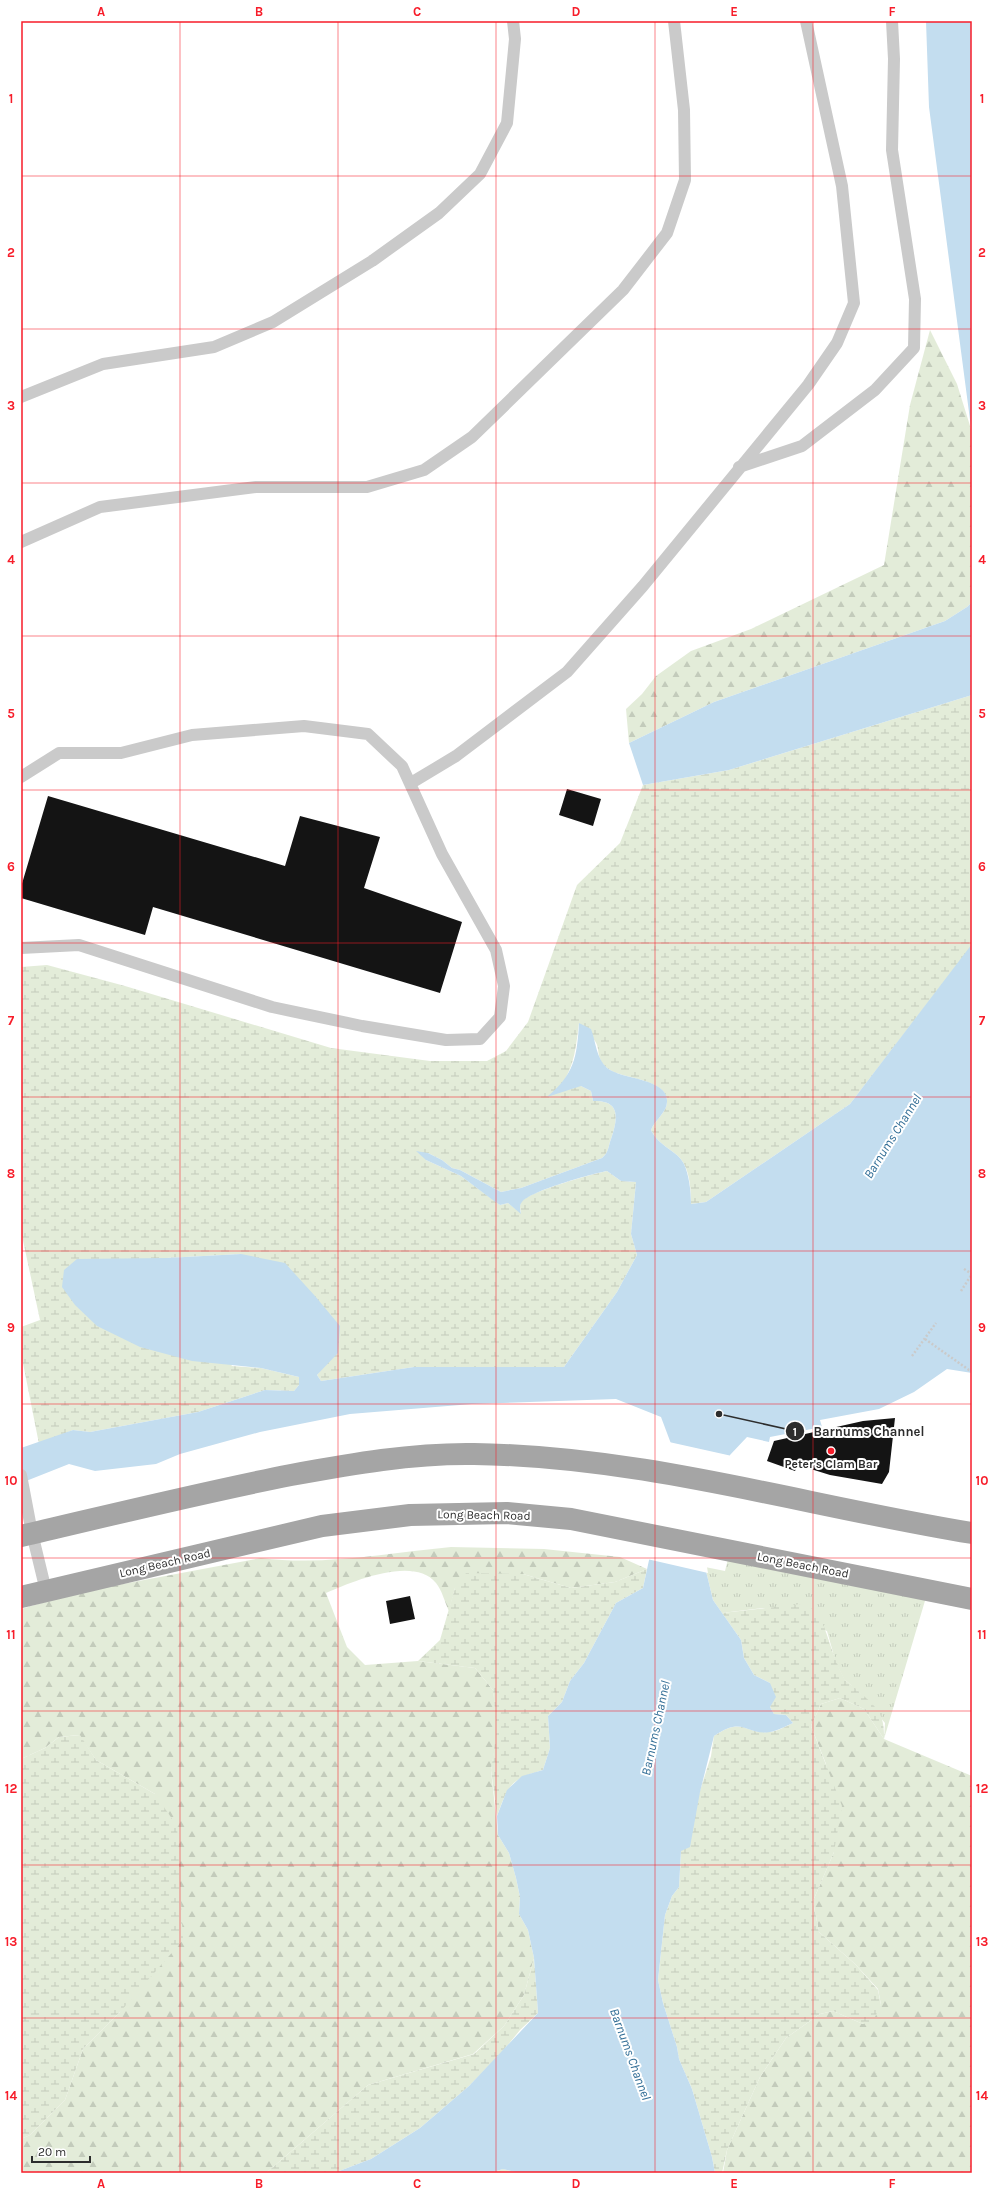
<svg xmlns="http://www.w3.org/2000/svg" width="993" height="2194" font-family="Karla,sans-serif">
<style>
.grass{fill:url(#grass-tufts)}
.forest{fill:url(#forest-firs)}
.wetland{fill:url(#wetland-marsh)}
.water{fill:#c3ddef}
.pier{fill:#fff}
.building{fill:#141414}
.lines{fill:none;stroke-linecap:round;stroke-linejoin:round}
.path{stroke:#cacaca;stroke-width:2.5;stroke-dasharray:2 2;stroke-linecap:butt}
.lane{stroke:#cacaca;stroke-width:12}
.primary{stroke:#a5a5a5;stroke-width:22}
.grid{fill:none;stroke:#f71d2a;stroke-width:1;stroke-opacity:0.55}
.poi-dot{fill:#f71d2a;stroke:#fff;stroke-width:1.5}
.labels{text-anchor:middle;stroke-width:4;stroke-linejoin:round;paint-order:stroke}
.poi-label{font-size:12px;font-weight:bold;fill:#2d2d2d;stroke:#fff}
.street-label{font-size:12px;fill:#2d2d2d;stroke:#fff}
.water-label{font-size:13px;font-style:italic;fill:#336f97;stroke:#fff}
.leader{fill:none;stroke:#2d2d2d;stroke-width:1.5}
.callout-dot{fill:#2d2d2d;stroke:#fff;stroke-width:1.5}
.mark-label{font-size:12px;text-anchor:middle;font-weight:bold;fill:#fff}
.callout-label{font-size:13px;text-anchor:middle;font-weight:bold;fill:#2d2d2d;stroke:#fff;stroke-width:4;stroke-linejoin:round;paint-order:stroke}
.neatline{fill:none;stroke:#f71d2a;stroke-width:1.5}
.grid-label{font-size:13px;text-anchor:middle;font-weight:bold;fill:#f71d2a}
</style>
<defs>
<pattern id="grass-tufts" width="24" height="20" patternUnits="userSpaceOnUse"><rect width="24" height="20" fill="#e3ecd9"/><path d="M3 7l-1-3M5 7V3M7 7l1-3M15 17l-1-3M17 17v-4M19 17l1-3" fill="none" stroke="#c3cbbb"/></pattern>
<pattern id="forest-firs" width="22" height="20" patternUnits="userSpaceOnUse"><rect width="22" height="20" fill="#e3ecd9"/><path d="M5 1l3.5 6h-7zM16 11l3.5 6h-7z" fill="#c3cbbb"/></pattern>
<pattern id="wetland-marsh" width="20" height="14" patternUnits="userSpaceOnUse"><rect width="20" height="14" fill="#e3ecd9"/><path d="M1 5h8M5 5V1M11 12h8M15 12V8" fill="none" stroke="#c3cbbb"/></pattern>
</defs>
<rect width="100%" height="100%" fill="#fff"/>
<path class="grass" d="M729,1555L927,1594L884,1739L885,1723L860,1693L844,1679L836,1663L827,1631L763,1608L722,1613L713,1600L705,1567L725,1571Z"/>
<path class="forest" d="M930,330L957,384L971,429L972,602L967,607L945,621L714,702L629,743L626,709L642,694L656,676L691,651L751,629L884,565L910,405Z
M451,1547L544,1549L620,1557L647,1569L615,1582L571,1588L523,1574L455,1588L449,1611C445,1603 442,1590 436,1583C414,1555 351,1582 326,1593L347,1647L365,1665L418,1661L475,1668L493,1690L498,1729L491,1770L498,1835L509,1853L516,1878L520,1897L519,1914L528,1930L534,1958L524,1995L504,2026L473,2054L368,2085L266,2173H21V2139L30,2135L65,2100L83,2049L120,2012L155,1794L96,1760L79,1735L59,1737L45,1748L21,1759V1609L80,1592L261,1558C324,1566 388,1553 451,1547Z
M840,1698L864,1709L884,1739L972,1776V2173H723L727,2150L760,2077L786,2038L820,2014L833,2011L863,2024L881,2005L878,1989L855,1964L819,1932L813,1901L834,1852L826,1764L811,1726L821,1704Z
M503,2169L519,2173H490Z"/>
<path class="wetland" d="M972,695V944L970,948L850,1104L706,1202L691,1204C691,1191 690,1175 684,1164C678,1151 659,1147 651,1130C655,1120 667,1112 667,1102C668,1078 622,1080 607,1068C595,1058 601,1050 595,1041C591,1035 584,1029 579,1023C576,1045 575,1065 562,1084L581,1086L591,1091L593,1101C621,1100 618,1118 611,1139C608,1147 609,1152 602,1158L521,1188L501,1192L460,1170L452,1168L442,1160L428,1153L426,1160L461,1176L500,1205L508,1203L521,1213C520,1209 519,1204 522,1201C531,1191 592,1174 607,1171L621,1181L636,1182L631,1234L637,1255L617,1292L564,1367H414L321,1381L317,1375L326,1364L241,1254L166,1258L232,1366L261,1368L299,1377V1385L294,1391L265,1390L198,1412L90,1432L73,1430L39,1444L21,1353V1327L40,1320L21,1231V967L47,965L125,986L331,1048L430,1061H487L506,1051L528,1022L577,885L620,843L643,785L729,770Z
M647,1569L643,1588L616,1603L584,1663L570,1681L562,1702L548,1716L550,1748L543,1770C510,1779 508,1786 497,1816L491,1770L497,1729L493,1690L475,1668L418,1661L440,1640L455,1588L466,1573L523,1574L571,1588L615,1582Z
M801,1604L817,1611C828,1632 832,1656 843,1676C845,1681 850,1684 854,1687C874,1706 885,1710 884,1739L864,1709L840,1698L821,1704L811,1726L842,1806L834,1852L813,1901L819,1932L855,1964L878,1990L881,2005L873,2021L863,2024L833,2011L820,2014L786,2038L760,2077L727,2150L722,2173H715L712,2157L692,2089L679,2059L677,2047L663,2003L658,1980L665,1915L672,1896L679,1887L681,1851L711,1756L714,1736C744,1716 743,1734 769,1732C776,1732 786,1726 793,1723L786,1715L774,1714L770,1707V1683L754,1675L744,1658L741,1640L722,1613Z
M80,1735L96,1760L155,1794L177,1826L183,1940L120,2012L83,2049L65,2100L30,2135L21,2139V1759L45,1748L59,1737Z
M534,1958L538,2013L520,2030L502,2052L469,2086L420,2128L371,2159L334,2173H266L368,2085L474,2054L504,2026L524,1995Z"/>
<path class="water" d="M926,21H972V435L929,107Z
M972,602V695L729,770L643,785L629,743L714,702L945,621L967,607Z
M972,944V1373L947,1369L914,1392L879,1409L820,1420L822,1427L770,1437L769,1442L747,1437L730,1455L705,1567L713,1600L741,1640L744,1658L754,1675L770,1683L776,1697L770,1707L774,1714L786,1715L793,1723C786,1726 777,1731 770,1732C745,1736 745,1715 714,1736L700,1792L690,1847L681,1851L679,1887L672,1896L665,1915L658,1980L663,2003L677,2047L679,2059L692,2089L712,2157L715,2173H519L503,2169L490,2173H334L371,2159L420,2128L469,2086L538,2013L534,1958L528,1930L519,1914L520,1897L516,1878L509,1853L498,1835L497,1816L507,1790L522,1776L543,1770L550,1748L548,1716L562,1702L570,1681L584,1663L616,1603L643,1588L673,1449L661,1417L616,1399L472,1404L350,1414L260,1432L180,1454L156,1464L95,1471L69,1464L21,1483V1448L73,1430L90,1432L198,1412L265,1390L294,1391L299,1385V1377L261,1368L192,1361L140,1347L97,1326L75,1305L62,1287L64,1270L77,1259L166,1258L241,1254L285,1263L315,1296L340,1326L338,1353L317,1375L321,1381L414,1367H564L617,1292L637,1255L631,1234L636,1182L621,1181L607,1171C591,1174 530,1191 522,1202C519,1205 520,1210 521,1214L508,1203L500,1205L494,1201L461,1176L426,1160L416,1151L428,1153L442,1160L452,1168L460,1170L501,1192L521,1188L602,1158C609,1152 608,1147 611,1139C618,1118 621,1100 593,1101L591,1091L581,1086L547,1097C574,1074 577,1058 579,1023L591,1029C596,1042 596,1058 607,1068C622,1080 669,1078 667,1102C667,1112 655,1120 651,1130C659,1147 678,1151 684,1164C689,1175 691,1191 691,1204L706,1202L850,1104Z"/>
<path class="pier" d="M669,1442L732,1456L707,1567L708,1573L647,1559L671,1449Z"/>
<path class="building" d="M567,789L601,799L593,826L559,815Z
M48,796L285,866L300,816L380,837L364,888L462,922L440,993L153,907L145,935L21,898V887Z
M895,1418L889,1472L882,1484L830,1475L798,1465L795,1471L767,1461L774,1441L863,1421Z
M410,1596L415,1619L390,1624L386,1601Z"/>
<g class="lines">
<path class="path" d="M964,1269L972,1274
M961,1291L972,1274
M925,1339L969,1370H972
M912,1356L936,1323"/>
<path class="lane" d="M21,397L103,364L214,347L273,322L372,261L439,213L480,174L507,123L515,39L513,21
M739,467L802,446L875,390L914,348L915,299L892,150L894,59L892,21
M21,542L100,507L256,487H367L424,470L472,437L623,290L667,233L685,180L684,110L674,21
M21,777L59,753H121L192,735L304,726L368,734L402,766L442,854L496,950L504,986L500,1017L480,1039L446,1040L362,1026L272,1007L79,945L21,948
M411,783L456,756L567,672L643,586L808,385L837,343L854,303L842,186L806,21
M21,1475L32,1533L46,1591"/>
<path class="primary" d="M21,1536C111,1515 200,1493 291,1475C351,1464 413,1453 474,1454C643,1456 806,1506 972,1533
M21,1597L322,1526L410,1515L507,1513L571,1519L972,1599"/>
</g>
<path class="grid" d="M180,21V2173M338,21V2173M496,21V2173M655,21V2173M813,21V2173M21,176H972M21,329H972M21,483H972M21,636H972M21,790H972M21,943H972M21,1097H972M21,1251H972M21,1404H972M21,1558H972M21,1711H972M21,1865H972M21,2018H972"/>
<circle class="poi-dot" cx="831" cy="1451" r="4"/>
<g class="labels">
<g class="poi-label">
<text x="831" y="1468">Peter's Clam Bar</text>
</g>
<g class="street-label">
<text transform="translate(484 1515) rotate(1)" y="4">Long Beach Road</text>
<text transform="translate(165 1563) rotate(-13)" y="4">Long Beach Road</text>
<text transform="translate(803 1565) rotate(11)" y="4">Long Beach Road</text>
</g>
<g class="water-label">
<text transform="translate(892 1136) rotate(-58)" y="5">Barnums Channel</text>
<text transform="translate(655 1728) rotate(-78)" y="5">Barnums Channel</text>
<text transform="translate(631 2054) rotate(70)" y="5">Barnums Channel</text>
</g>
</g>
<path class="leader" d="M719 1414L795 1431"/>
<g class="callout-dot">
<circle cx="719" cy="1414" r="4"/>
<circle cx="795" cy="1431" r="10"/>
</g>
<g class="mark-label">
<text x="795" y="1436">1</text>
</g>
<g class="callout-label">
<text x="869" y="1436">Barnums Channel</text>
</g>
<rect width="993" height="2194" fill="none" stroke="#ffffff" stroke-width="44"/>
<path d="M32 2156v6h58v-6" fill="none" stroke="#2d2d2d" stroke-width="2"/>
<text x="38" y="2156" font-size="12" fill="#2d2d2d" stroke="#ffffff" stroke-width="3" paint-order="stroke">20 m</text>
<rect x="22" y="22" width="949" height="2150" class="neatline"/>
<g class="grid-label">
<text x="101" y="16">A</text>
<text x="259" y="16">B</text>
<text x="417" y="16">C</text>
<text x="576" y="16">D</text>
<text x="734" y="16">E</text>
<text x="892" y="16">F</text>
<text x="11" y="103">1</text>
<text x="982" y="103">1</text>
<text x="11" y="257">2</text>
<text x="982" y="257">2</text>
<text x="11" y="410">3</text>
<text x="982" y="410">3</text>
<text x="11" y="564">4</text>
<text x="982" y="564">4</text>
<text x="11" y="718">5</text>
<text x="982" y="718">5</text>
<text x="11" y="871">6</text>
<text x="982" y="871">6</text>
<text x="11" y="1025">7</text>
<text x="982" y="1025">7</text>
<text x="11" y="1178">8</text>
<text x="982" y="1178">8</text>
<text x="11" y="1332">9</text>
<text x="982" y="1332">9</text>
<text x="11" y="1485">10</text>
<text x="982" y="1485">10</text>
<text x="11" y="1639">11</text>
<text x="982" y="1639">11</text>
<text x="11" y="1793">12</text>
<text x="982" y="1793">12</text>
<text x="11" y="1946">13</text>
<text x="982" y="1946">13</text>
<text x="11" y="2100">14</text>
<text x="982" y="2100">14</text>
<text x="101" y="2188">A</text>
<text x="259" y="2188">B</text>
<text x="417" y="2188">C</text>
<text x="576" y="2188">D</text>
<text x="734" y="2188">E</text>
<text x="892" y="2188">F</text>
</g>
</svg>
